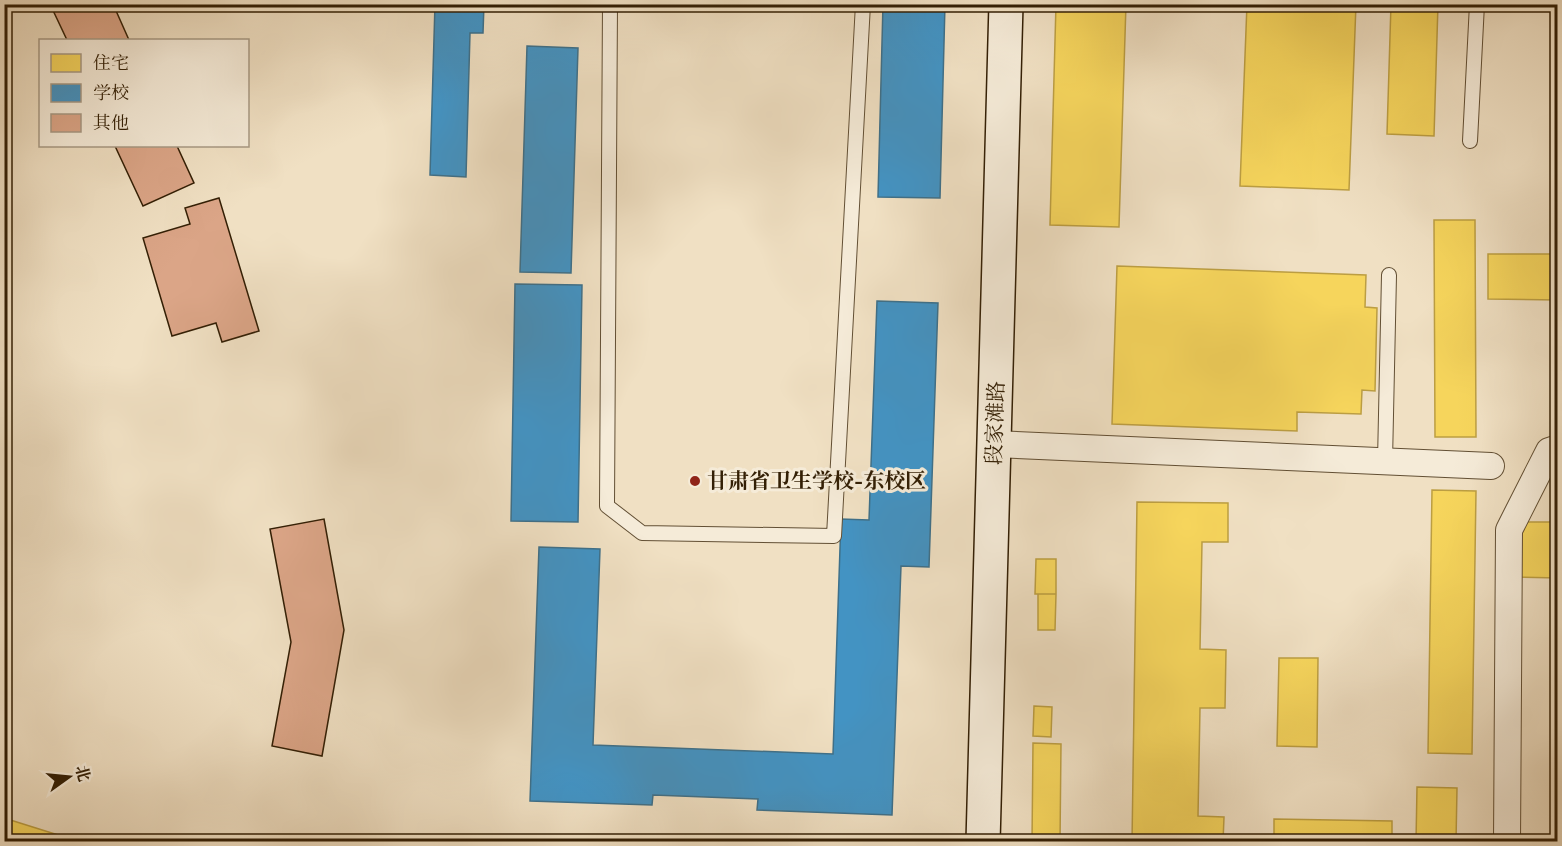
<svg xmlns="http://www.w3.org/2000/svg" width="1562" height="846" font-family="'Libre Caslon Text','Noto Serif SC',serif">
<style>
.homes{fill:#f6d55c;stroke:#bc9e42;stroke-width:1.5}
.schools{fill:#4393c3;stroke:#3e708a;stroke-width:1.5}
.building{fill:#dba587;stroke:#331f05;stroke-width:1.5}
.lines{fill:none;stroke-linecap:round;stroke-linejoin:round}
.lane-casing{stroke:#624f34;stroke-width:16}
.street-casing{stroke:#624f34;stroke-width:28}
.secondary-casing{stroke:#331f05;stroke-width:36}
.lane{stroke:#f5ebd8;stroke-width:14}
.street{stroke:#f5ebd8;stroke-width:26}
.secondary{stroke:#f5ebd8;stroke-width:33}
.poi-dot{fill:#8f2418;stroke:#f5ebd8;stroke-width:2}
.labels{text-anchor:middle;stroke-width:6;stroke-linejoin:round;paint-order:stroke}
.street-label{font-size:21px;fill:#331f05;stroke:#f5ebd8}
.poi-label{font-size:21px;font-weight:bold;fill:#331f05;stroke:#f5ebd8;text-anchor:start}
</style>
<rect width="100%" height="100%" fill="#f0e0c3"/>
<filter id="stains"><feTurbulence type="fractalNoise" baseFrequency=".00333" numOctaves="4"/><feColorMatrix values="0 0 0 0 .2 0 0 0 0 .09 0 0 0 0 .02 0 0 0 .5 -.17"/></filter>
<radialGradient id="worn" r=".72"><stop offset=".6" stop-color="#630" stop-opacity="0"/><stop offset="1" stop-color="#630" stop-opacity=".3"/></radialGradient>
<path class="homes" d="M1056,4H1126L1119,227L1050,225Z
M1247,4H1356L1349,190L1240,186Z
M1391,4H1438L1434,136L1387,134Z
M1434,220H1475L1476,437H1435Z
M1488,254H1558V300L1488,299Z
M1117,266L1366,275L1365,307L1377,308L1375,391L1362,390L1361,414L1297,412V431L1112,424Z
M1432,490L1476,491L1472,754L1428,753Z
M1137,502L1228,503V542H1202L1200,649L1226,650L1225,708H1200L1198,816L1224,817L1223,842H1132Z
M1518,522H1558V578L1518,577Z
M1036,559H1056V594H1035Z
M1038,594H1056L1055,630H1038Z
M1279,658H1318L1317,747L1277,746Z
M1034,706L1052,707L1051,737L1033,736Z
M1033,743L1061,744L1060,842H1032Z
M1417,787L1457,788L1456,842H1416Z
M4,818L71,839L70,842H4Z
M1274,819L1392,821V842H1274Z"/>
<path class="schools" d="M435,4H484L483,33H470L466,177L430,175Z
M883,4H945L940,198L878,197Z
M527,46L578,48L571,273L520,272Z
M515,284L582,285L578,522L511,521Z
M877,301L938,303L929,567L901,566L892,815L757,810L758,799L653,795L652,805L530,801L539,547L600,549L593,745L833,754L841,519L869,520Z"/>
<path class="building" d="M50,4H113L129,40H67Z
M115,146H177L194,183L143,206Z
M219,198L259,331L222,342L216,323L172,336L143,238L190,224L185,208Z
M324,519L344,630L322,756L272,746L291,642L270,529Z"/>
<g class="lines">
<g class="lane-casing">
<path id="lane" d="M610,4L607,506L642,533L834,536L863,4
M1470,141L1477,4
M1385,461L1389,275"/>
</g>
<g class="street-casing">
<path id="street" d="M994,444L1491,466
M1507,842L1509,530L1549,451L1558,448"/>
</g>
<g class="secondary-casing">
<path id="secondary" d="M983,842L1006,4"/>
</g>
<use href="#lane" class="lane"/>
<use href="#street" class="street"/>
<use href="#secondary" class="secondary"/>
</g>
<circle class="poi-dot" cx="695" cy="481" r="6"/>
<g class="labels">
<g class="street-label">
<text transform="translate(995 423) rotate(-88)" y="7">段家滩路</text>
</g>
<g class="poi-label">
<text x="707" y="488">甘肃省卫生学校-东校区</text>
</g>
</g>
<rect width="1562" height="846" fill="none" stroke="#f0e0c3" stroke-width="24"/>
<rect x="6" y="6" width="1550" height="834" fill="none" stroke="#331f05" stroke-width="3"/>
<rect x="12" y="12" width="1538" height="822" fill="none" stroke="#331f05" stroke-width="1.5"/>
<rect x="39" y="39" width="210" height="108" fill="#f5ebd8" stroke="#a79984" stroke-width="1.5"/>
<rect x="51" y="54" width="30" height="18" fill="#f6d55c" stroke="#a79984" stroke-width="1.5"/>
<text x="93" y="69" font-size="18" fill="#331f05">住宅</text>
<rect x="51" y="84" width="30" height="18" fill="#4393c3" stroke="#a79984" stroke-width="1.5"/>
<text x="93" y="99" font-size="18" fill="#331f05">学校</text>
<rect x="51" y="114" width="30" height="18" fill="#dba587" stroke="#a79984" stroke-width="1.5"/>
<text x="93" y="129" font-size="18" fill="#331f05">其他</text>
<g transform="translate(69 777) rotate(75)" stroke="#f5ebd8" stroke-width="4.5" paint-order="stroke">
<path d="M0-4.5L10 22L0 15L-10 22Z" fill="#331f05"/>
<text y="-9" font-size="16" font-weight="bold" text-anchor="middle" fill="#331f05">北</text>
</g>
<rect width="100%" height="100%" filter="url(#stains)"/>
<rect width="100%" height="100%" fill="url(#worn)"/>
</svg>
